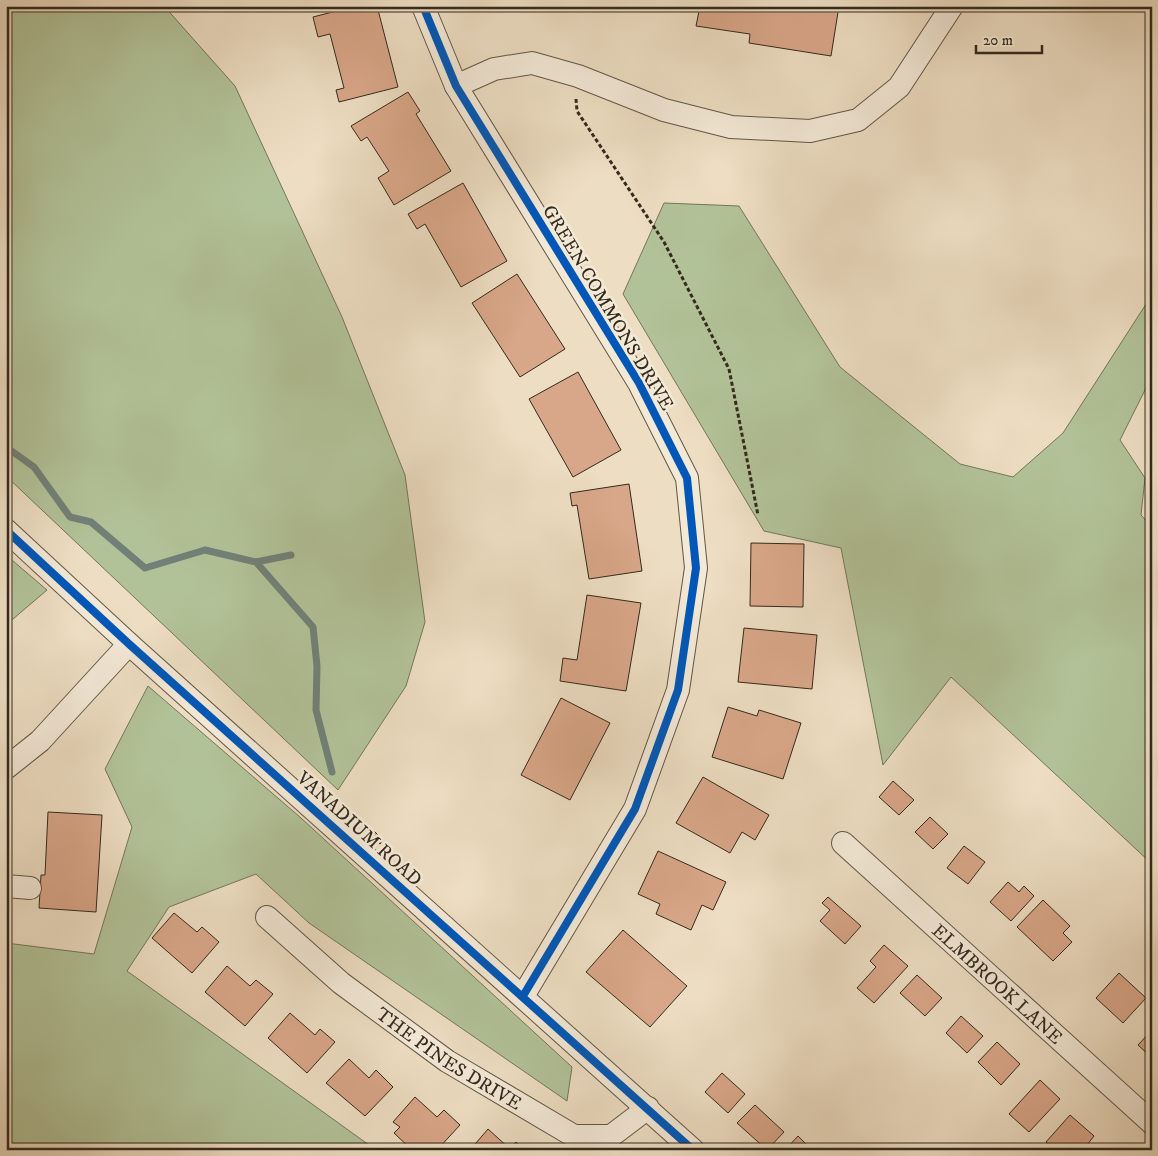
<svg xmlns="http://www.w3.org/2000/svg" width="1158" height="1156" font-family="'IM FELL DW Pica',serif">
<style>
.green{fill:#b2c298;stroke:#73765b}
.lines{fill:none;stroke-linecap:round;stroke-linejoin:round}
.stream{stroke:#718178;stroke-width:7}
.building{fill:#d8a688;stroke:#342a1e}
.minor-casing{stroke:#625747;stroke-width:24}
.path{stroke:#342a1e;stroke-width:3;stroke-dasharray:4 2.5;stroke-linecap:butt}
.minor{stroke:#f3e9d7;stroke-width:22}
.cycleway-casing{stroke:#f3e9d7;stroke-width:11}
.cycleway{stroke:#0057b8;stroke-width:8}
.labels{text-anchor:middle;stroke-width:5;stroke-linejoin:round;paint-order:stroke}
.street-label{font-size:19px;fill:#342a1e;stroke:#f3e9d7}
</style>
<rect width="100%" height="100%" fill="#edddc2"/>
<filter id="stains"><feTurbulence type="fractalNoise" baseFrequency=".004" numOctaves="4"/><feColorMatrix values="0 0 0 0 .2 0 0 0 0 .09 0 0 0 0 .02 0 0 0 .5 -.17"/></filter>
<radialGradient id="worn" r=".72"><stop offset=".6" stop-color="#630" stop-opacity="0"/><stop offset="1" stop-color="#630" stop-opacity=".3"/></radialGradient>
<path class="green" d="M6,6H164L235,86L342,317L405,475L425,622L406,686L338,790L6,476Z
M664,203L739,206L840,367L960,464L1013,477L1063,433L1148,301L1152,306V376L1120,440L1145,478L1141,515L1152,527V864L951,677L883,765L841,548L764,531L623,294Z
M6,555L47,590L6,625Z
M148,686L301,818L572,1067L567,1101L309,923L256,874L169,907L127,971L376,1150H6V943L94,954L132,827L105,769Z"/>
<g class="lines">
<path class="stream" d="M6,447L34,467L70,517L91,522L145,568L205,550L256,562L291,555
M256,562L313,627L317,666L316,710L332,772"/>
</g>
<path class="building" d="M356,6H377L398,87L339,102L336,90L344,88L330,34L318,37L313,17Z
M700,6H839L831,56L749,43L750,34L696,26Z
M408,92L420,111L416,114L451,171L394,205L378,178L389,171L367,137L361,141L351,126Z
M463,183L507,261L461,287L425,224L417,229L408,214Z
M517,274L565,349L520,377L472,303Z
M578,372L621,450L573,477L529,399Z
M629,484L642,571L589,579L577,505L572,506L570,493Z
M751,543L804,544L803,607L750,606Z
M587,595L641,603L626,691L560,681L563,658L577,660Z
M744,628L817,635L812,689L738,682Z
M561,698L610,723L570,800L521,775Z
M728,707L757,716L759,710L801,723L783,779L712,757Z
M703,777L769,815L755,840L742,832L730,853L676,823Z
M893,781L914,800L899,815L879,797Z
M48,812L102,815L96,912L39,908L41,875H45Z
M930,817L948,834L933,849L915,832Z
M374,831L383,840L380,844L370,835Z
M964,846L985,862L968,884L947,868Z
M658,851L726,882L713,910L702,905L691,930L656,914L660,904L638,894Z
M1008,882L1019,892L1024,886L1034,896L1011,921L990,902Z
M828,897L861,926L845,944L820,921L830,910L822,903Z
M1043,900L1070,926L1063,933L1072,942L1053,961L1017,927Z
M174,913L197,932L202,927L219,942L192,973L152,938Z
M623,930L687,986L650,1027L586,972Z
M884,945L908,966L874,1003L857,988L876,967L870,961Z
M227,966L250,986L256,980L273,994L245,1026L205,992Z
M1119,973L1146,998L1123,1023L1096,998Z
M917,975L942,998L925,1016L900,993Z
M290,1013L315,1035L320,1029L335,1042L307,1073L268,1038Z
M961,1016L983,1036L967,1053L946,1033Z
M1152,1030V1058L1138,1045Z
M997,1042L1020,1064L1001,1085L978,1062Z
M349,1059L369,1078L376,1070L393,1087L365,1116L326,1083Z
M722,1073L745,1094L728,1113L705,1092Z
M1040,1080L1060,1099L1029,1132L1009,1114Z
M415,1097L437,1117L444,1110L460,1125L437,1150H412L394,1133L400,1127L393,1122Z
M755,1105L784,1132L767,1150L737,1123Z
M1070,1115L1094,1136L1083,1150H1056L1046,1142Z
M488,1129L510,1149L516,1142L524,1150H470Z
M798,1136L812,1150H785Z"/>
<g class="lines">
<g class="minor-casing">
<g id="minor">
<path d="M423,6L456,86L639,383L687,478L696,568L678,690L635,809L523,996"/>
<path d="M456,86L494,69L532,63L578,76L664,110L731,127L810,131L858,120L899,87L952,6"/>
<path d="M6,530L129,644L693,1150"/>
<path d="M6,768L40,741L129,644"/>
<path id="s1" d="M843,843L1152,1123"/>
<path d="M6,886L30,888"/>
<path id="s2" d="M267,917L341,983L447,1061L574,1136H611L648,1108"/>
</g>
</g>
<path class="path" d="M576,99L577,111L664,242L729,369L758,515"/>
<use href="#minor" class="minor"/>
<g class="cycleway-casing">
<path id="cycleway" d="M423,6L456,86L639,383L687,478L696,568L678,690L635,809L523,996
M6,530L129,644L693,1150"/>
</g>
<use href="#cycleway" class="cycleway"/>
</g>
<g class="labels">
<g class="street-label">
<text transform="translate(609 307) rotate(59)" y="7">GREEN COMMONS DRIVE</text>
<text transform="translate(360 828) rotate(42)" y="7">VANADIUM ROAD</text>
<text dy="7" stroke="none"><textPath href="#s1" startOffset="209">ELMBROOK LANE</textPath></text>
<text dy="7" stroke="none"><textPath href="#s2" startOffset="231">THE PINES DRIVE</textPath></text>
</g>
</g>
<rect width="1158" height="1156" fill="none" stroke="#edddc2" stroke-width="25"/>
<rect x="8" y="8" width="1143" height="1141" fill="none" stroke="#342a1e" stroke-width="2.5"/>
<rect x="12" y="12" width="1133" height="1131" fill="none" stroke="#342a1e"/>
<path d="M976 45v8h66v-8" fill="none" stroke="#342a1e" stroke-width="2.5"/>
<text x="983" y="45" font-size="15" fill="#342a1e" stroke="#f3e9d7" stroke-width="4" paint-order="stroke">20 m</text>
<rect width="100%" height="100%" filter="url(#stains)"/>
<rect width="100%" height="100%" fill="url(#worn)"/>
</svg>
